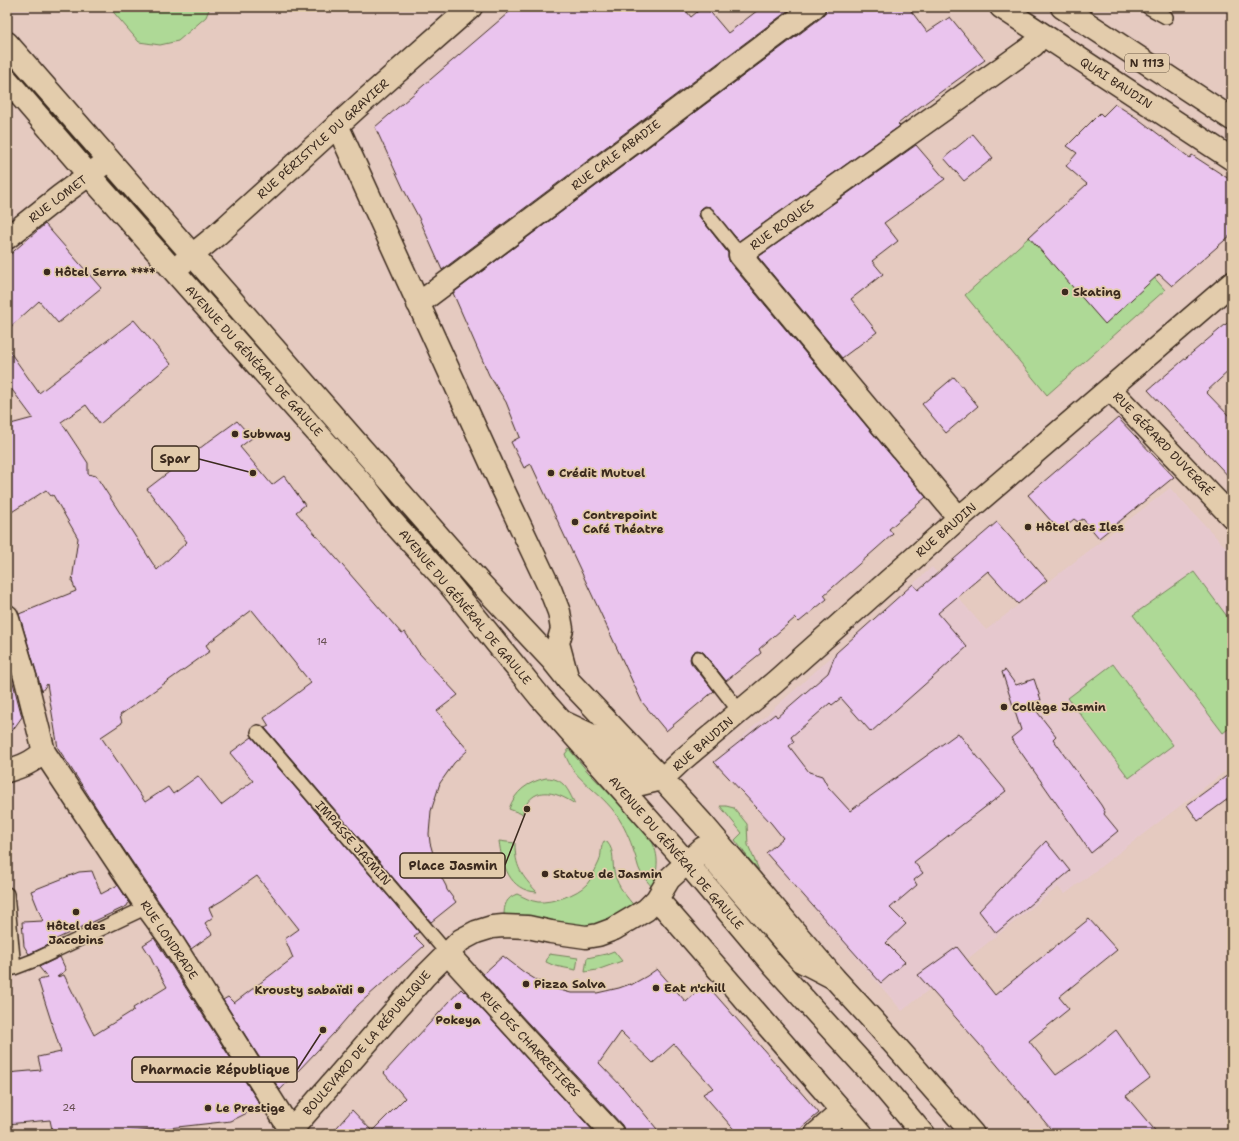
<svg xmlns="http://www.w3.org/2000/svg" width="1239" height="1141" font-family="'Shantell Sans',sans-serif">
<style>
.built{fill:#e6c8ce}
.green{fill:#aed996;stroke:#74825a}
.building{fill:#eac4ee;stroke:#3b2a1e}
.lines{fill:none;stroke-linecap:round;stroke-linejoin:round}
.lane-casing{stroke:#3b2a1e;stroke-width:16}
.street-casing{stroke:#3b2a1e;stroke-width:25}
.secondary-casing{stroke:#3b2a1e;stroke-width:25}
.primary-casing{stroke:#3b2a1e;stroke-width:25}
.lane{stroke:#e3ccac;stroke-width:13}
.street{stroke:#e3ccac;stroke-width:22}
.secondary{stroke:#e3ccac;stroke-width:22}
.primary{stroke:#e3ccac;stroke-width:22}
.poi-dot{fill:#3b2a1e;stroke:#e3ccac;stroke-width:1.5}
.labels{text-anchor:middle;stroke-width:3.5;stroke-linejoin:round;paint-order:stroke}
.number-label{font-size:10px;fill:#675052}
.shield{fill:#e3ccac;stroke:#6d5b49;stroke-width:1}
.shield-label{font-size:11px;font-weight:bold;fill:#3b2a1e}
.street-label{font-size:12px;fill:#3b2a1e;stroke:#e3ccac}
.poi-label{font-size:12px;font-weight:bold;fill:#3b2a1e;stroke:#e3ccac;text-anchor:start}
.leader{fill:none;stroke:#3b2a1e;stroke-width:1.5}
.callout-dot{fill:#3b2a1e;stroke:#e3ccac;stroke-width:1.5}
.callout{fill:#e3ccac;stroke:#3b2a1e;stroke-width:1.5}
.callout-label{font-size:13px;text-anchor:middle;font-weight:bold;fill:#3b2a1e}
</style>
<rect width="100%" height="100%" fill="#e5cac0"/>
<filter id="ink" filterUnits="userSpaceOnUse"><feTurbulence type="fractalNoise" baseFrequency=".025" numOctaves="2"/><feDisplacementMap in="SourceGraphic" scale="8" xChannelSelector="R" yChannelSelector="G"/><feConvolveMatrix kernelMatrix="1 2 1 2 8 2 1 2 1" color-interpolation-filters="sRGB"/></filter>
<g filter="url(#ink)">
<path class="built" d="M1170,488L1232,554V766L1065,894L1058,887L902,1011L766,853L783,838L714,762L932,567L986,630Z"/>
<path class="green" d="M109,7H210L206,17L178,41L160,45L139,42Z
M1079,192L1165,290L1047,395L965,295Z
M1194,572L1232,623V726L1223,733L1133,615Z
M1113,664L1173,745L1129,778L1068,698Z
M569,749L588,772L646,831C659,851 660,864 652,887C648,882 644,878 641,873C637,866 637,859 634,852C630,839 624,826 616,814C604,797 586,786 573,770C570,765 567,760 565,754Z
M546,778C564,778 568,790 575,804C554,790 531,785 522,814L509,809C515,791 528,782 546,778Z
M720,806H726L734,808L747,824L748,845L759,870L749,859L735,840L742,833Z
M499,841L515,843C515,867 521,875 537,892C509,891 502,864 499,841Z
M604,841L607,842C616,852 611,863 615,875C618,887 627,897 635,907L603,924L589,926H575L504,916C504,905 506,898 517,894C524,897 530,901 538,902C552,903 577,895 587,884C592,878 595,870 599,862C602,855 600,847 604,841Z
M614,951L622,961L597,970L585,972L587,958L606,954Z
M549,954L578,958L576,970L555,966L546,962Z"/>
<path class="building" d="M515,7H683L691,17L703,7H706L728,33L762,7H793L442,270L419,218L405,192L375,127Z
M826,7H908L927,32L950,17L985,60L910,114L898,124L900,126L739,241L710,207L705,206L702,208L699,211V216L728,253V257L730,263L926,497L889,529L893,534L824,595L827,599L799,622L795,618L759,649L761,653L726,681L704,653L701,651L697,650L693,652L691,655L690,659L691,663L714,691L666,731L642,702L531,464L524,468L511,442L520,437L506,402L489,375L453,293L822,17L825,12Z
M1115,104L1137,118L1190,158L1192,155L1232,181V234L1172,286L1159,274L1105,324L1029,237L1087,184L1066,166L1077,153L1067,146L1100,113L1103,116Z
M973,134L993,158L964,181L944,158Z
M916,145L945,179L884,223L898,241L872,261L883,274L851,299L877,332L842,358L758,257Z
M45,224L101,288L58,323L39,301L7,330V257Z
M1232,319V368L1206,392L1232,419V480L1148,390Z
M134,320L171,364L100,424L86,405L61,422L88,463V474L96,476L157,570L187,542L147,489L208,442L237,421L252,438L240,447L272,485L284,476L305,505L296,512L402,634L405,632L419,653L458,695L437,711L444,720L443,721L468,750L454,763L440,783L431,811L429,834L430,843L438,871L446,886L447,890L456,902L431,922L265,728L269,726L264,718L311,683L252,610L206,645L210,651L120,715L122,723L101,737L145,802L168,787L173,794L198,776L221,805L253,781L230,753L252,737L419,932L414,936L424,946L358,1005L334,1033L280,1090L223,1000L228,997L234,1003L293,958L285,939L299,929L257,876L223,900L209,908L213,917L205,923L212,934L191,949L114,835L58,748L47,684L42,691L19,614L76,591L72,581L78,538L53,495L51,496L46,490L7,515V425L33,418L7,383V348L39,393Z
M954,377L978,406L946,433L922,404Z
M1118,418L1174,477L1099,538L1083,519L1078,522L1074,519L1060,531L1028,495Z
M997,522L1047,580L1018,604L988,571L938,613L967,647L871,732L841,698L832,705L830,703L791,737L794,742L789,746L809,772L822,776L828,787L850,811L958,733L1006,791L914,862L923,873L914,880L917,885L890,908L906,924L886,943L905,962L881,983L766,853L783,838L771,823L714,762L775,714L777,717L828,673L836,653L913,584L918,590Z
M7,660L22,717L7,738Z
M1005,670L1016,685L1034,679L1041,700L1031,704L1056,736L1053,739L1101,805L1105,812L1104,814L1118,831L1091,853L1011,738L1021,730L1002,672Z
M1232,772V796L1198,821L1187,805Z
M1046,841L1070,871L996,933L979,911Z
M92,871L101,894L118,885L129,902L127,906L52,941L53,943L29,954L24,946L22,922L43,921L31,891L79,872Z
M1089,919L1117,950L1059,997L1069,1009L1029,1041L1056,1075L1088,1053L1116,1030L1150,1078L1126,1096L1158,1134H1055L987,1053L918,975L957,947L995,995Z
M154,938L261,1106L231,1121L115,1134H53L50,1120L7,1124V1073L41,1070L38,1057L61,1052L38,980L48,978L39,967L60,957L66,970L57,977L64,975L94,1035L134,1010L133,1008L167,987L152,961V959L143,945Z
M503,956L525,973L538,981L552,988L571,993H597L619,988L630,984L631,985L647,976L657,969L686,1002L706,984L819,1113L794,1134H738L703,1094L713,1088L674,1044L653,1063L621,1032L599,1063L624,1089L661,1134H625V1131L622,1125L483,974Z
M461,989L464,992L465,991L596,1134H331L352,1110L372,1131L405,1098L384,1073Z"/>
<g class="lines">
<g class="lane-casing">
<path id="lane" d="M1148,7L1166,17
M707,214L740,255
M698,658L740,712
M258,732L447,953
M7,894L14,968
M7,969L14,968L35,960L147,907"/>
</g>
<g class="street-casing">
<path id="street" d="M1001,7L1232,159
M337,125L502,487L550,589L559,612L562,629L558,643L568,680
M7,238L60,196L109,160
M174,270L218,234L363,102L471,7
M418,304L814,7
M1110,389L1232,517
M959,518L740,255L1034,45L1042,35
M7,616L26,680L44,752L147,907L169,937L293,1134
M563,722L593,736L641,784L662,779L681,761L775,682L959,518L1232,283
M7,771C23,766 31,763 44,752
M657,899L862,1134
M447,953L561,1078L613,1134
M288,1134L424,977L461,940L476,932L492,927L503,926L528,927L551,932L586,937L598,935L614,929L646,910L657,899L669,879L703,848L801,961L834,978
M816,1134L842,1111"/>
</g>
<g class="secondary-casing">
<path id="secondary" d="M7,43L362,449L479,582L552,660L568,680L662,779L702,823L835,979L879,1027L973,1134
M7,80L89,175L367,489L389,518L448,583L540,697L687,863L773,965L881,1084L923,1134"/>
</g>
<g class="primary-casing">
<path id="primary" d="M1062,7L1232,119"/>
</g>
<use href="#lane" class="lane"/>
<use href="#street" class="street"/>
<use href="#secondary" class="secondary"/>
<use href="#primary" class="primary"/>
</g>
</g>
<g class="poi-dot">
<circle cx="47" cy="272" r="4"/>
<circle cx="1065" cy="292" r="4"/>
<circle cx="235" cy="434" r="4"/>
<circle cx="551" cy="473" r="4"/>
<circle cx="575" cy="522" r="4"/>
<circle cx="1028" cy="527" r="4"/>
<circle cx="1004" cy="707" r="4"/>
<circle cx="545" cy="874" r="4"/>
<circle cx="76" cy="912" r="4"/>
<circle cx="526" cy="984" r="4"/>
<circle cx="656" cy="988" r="4"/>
<circle cx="361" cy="990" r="4"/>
<circle cx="458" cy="1006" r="4"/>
<circle cx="208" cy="1108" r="4"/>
</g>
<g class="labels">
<g class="number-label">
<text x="322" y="645">14</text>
<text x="69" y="1111">24</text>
</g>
<rect class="shield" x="1125" y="54" width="44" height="18" rx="3"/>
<g class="shield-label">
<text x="1147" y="67">N 1113</text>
</g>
<g class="street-label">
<text transform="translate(1116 83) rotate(33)" y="4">QUAI BAUDIN</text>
<text transform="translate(323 139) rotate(-42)" y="4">RUE PÉRISTYLE DU GRAVIER</text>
<text transform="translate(616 155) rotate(-37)" y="4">RUE CALE ABADIE</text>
<text transform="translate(58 199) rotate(-37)" y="4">RUE LOMET</text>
<text transform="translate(782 225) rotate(-36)" y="4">RUE ROQUES</text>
<text transform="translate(254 361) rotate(48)" y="4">AVENUE DU GÉNÉRAL DE GAULLE</text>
<text transform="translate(1163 444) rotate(46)" y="4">RUE GÉRARD DUVERGÉ</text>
<text transform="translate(946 530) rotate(-41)" y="4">RUE BAUDIN</text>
<text transform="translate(465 607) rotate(50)" y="4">AVENUE DU GÉNÉRAL DE GAULLE</text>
<text transform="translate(703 744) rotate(-41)" y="4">RUE BAUDIN</text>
<text transform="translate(353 843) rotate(49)" y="4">IMPASSE JASMIN</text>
<text transform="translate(676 853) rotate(49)" y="4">AVENUE DU GÉNÉRAL DE GAULLE</text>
<text transform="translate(169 940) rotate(56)" y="4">RUE LONDRADE</text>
<text transform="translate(367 1043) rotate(-49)" y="4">BOULEVARD DE LA RÉPUBLIQUE</text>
<text transform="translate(530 1044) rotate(47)" y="4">RUE DES CHARRETIERS</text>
</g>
<g class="poi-label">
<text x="55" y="276">Hôtel Serra ****</text>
<text x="1073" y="296">Skating</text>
<text x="243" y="438">Subway</text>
<text x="559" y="477">Crédit Mutuel</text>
<text x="583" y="519">Contrepoint<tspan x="583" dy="14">Café Théatre</tspan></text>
<text x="1036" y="531">Hôtel des Iles</text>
<text x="1012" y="711">Collège Jasmin</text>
<text x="553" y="878">Statue de Jasmin</text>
<text x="76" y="930" text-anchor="middle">Hôtel des<tspan x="76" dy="14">Jacobins</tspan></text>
<text x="534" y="988">Pizza Salva</text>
<text x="664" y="992">Eat n'chill</text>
<text x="353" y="994" text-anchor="end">Krousty sabaïdi</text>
<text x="458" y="1024" text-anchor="middle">Pokeya</text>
<text x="216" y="1112">Le Prestige</text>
</g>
</g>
<path class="leader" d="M253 473L199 459M527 809L505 865M323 1030L297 1070"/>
<g class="callout-dot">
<circle cx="253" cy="473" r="4"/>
<circle cx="527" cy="809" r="4"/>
<circle cx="323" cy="1030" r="4"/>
</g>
<g class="callout">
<rect x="152" y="446" width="47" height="25" rx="4"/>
<rect x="400" y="853" width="105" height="25" rx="4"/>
<rect x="132" y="1057" width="165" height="25" rx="4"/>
</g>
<g class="callout-label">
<text x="175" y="463">Spar</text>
<text x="453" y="870">Place Jasmin</text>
<text x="215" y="1074">Pharmacie République</text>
</g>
<rect width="1239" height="1141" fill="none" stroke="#e3ccac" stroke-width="24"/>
<rect x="12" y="12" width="1215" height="1117" fill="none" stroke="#3b2a1e" stroke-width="1.5" filter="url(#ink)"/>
</svg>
